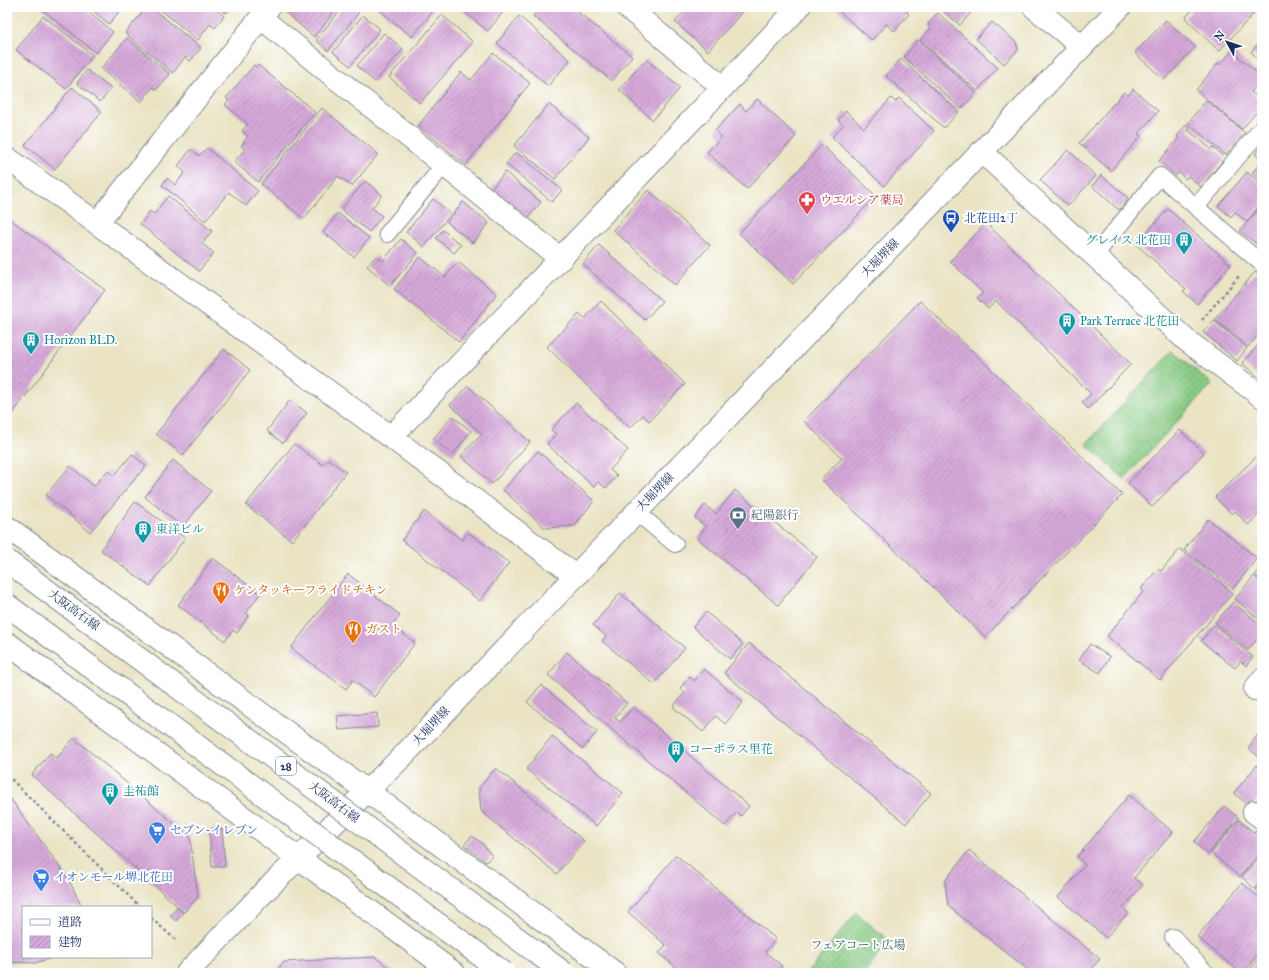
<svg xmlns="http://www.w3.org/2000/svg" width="1269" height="980" font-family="'IM FELL Great Primer','Noto Serif JP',serif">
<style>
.grass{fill:url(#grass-dots);stroke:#527d71}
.building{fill:url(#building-hatch)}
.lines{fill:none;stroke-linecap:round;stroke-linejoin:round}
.lane-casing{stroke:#828a92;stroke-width:18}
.street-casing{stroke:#828a92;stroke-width:24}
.secondary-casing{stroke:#828a92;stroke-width:24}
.primary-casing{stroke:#828a92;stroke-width:24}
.path{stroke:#828a92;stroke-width:2.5;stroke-dasharray:3 3;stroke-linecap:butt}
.lane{stroke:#fff;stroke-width:16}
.street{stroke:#fff;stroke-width:22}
.secondary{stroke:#fff;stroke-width:22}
.primary{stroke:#fff;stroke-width:22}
.primary-bridge-casing{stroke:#828a92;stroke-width:24;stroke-linecap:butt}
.primary-bridge{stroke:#fff;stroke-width:22}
.labels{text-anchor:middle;stroke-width:4;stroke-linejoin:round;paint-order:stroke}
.shield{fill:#fff;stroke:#5f6d8e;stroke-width:1}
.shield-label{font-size:11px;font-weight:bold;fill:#1b2f5e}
.health-label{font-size:12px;fill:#be3a42;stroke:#fff;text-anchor:start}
.transit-label{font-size:12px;fill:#164399;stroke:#fff;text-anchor:start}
.culture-label{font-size:12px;fill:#0d838f;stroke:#fff;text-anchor:start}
.street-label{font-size:12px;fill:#1b2f5e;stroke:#fff}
.service-label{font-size:12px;fill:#4e5e75;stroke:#fff;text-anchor:start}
.food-label{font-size:12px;fill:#c56008;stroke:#fff;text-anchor:start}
.shop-label{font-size:12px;fill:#366cbe;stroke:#fff;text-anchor:start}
.park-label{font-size:12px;fill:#3c5e69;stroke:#fff}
</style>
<defs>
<pattern id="grass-dots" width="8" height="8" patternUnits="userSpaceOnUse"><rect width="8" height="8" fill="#89cb84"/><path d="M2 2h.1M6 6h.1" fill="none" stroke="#6fa56f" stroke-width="1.8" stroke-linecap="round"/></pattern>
<pattern id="building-hatch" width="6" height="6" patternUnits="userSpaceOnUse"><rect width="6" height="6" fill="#d6a8d9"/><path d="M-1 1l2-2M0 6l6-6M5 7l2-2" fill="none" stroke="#ad89b3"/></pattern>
</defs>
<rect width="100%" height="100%" fill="#fff"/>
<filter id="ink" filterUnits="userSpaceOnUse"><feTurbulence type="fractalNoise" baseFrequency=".025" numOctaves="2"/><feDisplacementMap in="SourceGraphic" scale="8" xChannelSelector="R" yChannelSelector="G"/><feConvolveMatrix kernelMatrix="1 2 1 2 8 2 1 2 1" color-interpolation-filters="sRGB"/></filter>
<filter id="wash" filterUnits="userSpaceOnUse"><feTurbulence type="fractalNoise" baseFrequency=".012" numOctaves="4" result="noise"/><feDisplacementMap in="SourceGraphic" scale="16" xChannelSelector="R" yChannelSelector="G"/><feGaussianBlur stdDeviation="0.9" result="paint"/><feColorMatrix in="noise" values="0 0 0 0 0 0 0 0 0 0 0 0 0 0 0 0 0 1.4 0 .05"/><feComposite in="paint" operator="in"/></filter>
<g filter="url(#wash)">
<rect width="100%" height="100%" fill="#eae4c5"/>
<path class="grass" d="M1173,350L1212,384L1124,479L1086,444Z
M856,913L890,941L864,973H807Z"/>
<g id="blocks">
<path class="building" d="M44,7H82L113,32L96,53L42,9Z
M88,7H123L109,24Z
M147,7H151L201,48L190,61L185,57L173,73L125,33Z
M157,7H213L224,16L215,28L210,24L198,40Z
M218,7H231L226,13Z
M279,7H338L314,37Z
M343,7H353L359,12L328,51L316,40Z
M376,7H430L434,10L412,37Z
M458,7H507L488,31Z
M541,7H572L632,56L612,81L533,16Z
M688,7H736L742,12L708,51L675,22Z
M834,7H902L909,14L894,31L886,24L872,40Z
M943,7H976L960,25L941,9Z
M1195,7H1260L1219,51L1185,18Z
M938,13L998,68L977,91L920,40L931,28L928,24Z
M363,15L380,29L350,66L333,52Z
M442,15L473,42L420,103L389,77Z
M43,16L93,55L66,89L16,50Z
M519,16L570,60L548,86L497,43Z
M1166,20L1195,47L1164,80L1135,53Z
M992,22L1016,42L1018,50L1004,64L976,39Z
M384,33L403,49L375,82L357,66Z
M127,38L170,74L156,90L153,87L141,102L101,69Z
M918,40L976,93L961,109L904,57Z
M1262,40V62L1251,52Z
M1232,51L1262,77V79L1251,92L1262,101V106L1242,129L1196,90L1218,63L1220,65Z
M493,53L530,83L466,165L418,126L461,72L471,80Z
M646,59L680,88L653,120L619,90Z
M901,59L959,112L944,128L886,76Z
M254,65L256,67L258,65L315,112L258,182L234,162L245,149L241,146L248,136L242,131L248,124L225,105L229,100L226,98Z
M87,70L111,89L100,102L77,83Z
M72,87L102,112L55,169L25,145Z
M1133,89L1158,111L1138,134L1141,136L1111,171L1079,143L1124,92L1128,95Z
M891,98L895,102L899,98L934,131L884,186L832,137L843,125L838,120L846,111L864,128Z
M757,99L796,136L747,189L707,152L722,137L715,131L740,104L746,111Z
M1206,100L1245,133L1226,155L1188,123Z
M549,104L589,137L555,179L514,146Z
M322,108L378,154L352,186L338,176L304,219L261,184Z
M1186,125L1190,128L1188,130L1211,149L1213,147L1225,158L1201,187L1188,176L1186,179L1178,172L1176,176L1159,161L1179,138L1177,136Z
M822,145L876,196L793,284L739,233Z
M1262,146V161L1255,154Z
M207,148L258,191L246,206L229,192L205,221L162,185L167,178L175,185L185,172L178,166L191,149L199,156Z
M1068,150L1096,176L1068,206L1040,180Z
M516,152L562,190L552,202L506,164Z
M1262,161V181L1252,173Z
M505,172L541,202L527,219L491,189Z
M1247,172L1259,182L1258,184L1262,188V203L1247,222L1235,212L1231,217L1218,206Z
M1101,175L1129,199L1119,210L1092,186Z
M365,181L382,195L372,208L382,216L369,232L341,209Z
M648,190L710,245L675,285L613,230Z
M168,196L212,231L202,244L214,253L199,271L140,224L150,211L154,214Z
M433,199L451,214L424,247L406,232Z
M463,202L489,223L473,243L447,222Z
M1262,205V229L1256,237L1262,230L1261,247L1240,231Z
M1168,209L1231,265L1197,304L1183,291L1186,289L1136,244Z
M338,213L369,238L354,257L323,232Z
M7,217L105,290L7,421Z
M986,223L1131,364L1088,409L1082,402L1091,394L996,301L988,309L977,298L983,293L950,261Z
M443,230L461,245L454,253L436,238Z
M401,239L418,253L390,286L367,266L376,256L383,261Z
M599,245L662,301L645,320L583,264Z
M420,257L445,277L458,262L497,294L459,342L394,289Z
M1255,272L1262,278V331L1248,347L1215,319Z
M601,301L685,384L649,421L643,415L630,428L547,347L579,314L584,319Z
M920,301L1122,495L985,637L821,479L842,458L804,421Z
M1214,320L1247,348L1237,361L1203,332Z
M1262,341V380L1242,363Z
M224,349L250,370L183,455L156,434Z
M468,386L530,442L492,484L461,456L482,434L450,405Z
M290,400L307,413L283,443L267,431Z
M576,403L628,450L610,470L617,476L606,488L598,482L594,487L547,444L556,434L551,430Z
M452,416L471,431L453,455L433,439Z
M1180,430L1204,453L1152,507L1128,483Z
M294,444L323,465L328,459L346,472L292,541L246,505Z
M538,451L594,501L574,526L545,528L503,490Z
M1262,451V511L1248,525L1235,511L1232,514L1215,497Z
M132,454L146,466L90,532L46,495L70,466L94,486L108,470L114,476Z
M173,460L211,491L183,527L145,497Z
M735,490L817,557L778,605L697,538L706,527L695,518L705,505L716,514Z
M135,502L185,538L150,586L101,550Z
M424,511L462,540L468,532L509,563L480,601L402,540Z
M1208,519L1257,558L1233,589L1184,550Z
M1180,549L1233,593L1160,680L1107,636L1144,591L1141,589L1158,569L1161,571Z
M213,558L260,594L246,613L249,615L237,633L233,630L225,641L178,605Z
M1262,567V581L1255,575Z
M348,574L400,615L392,625L415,643L374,697L353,680L346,689L291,648Z
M1254,576L1262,583V622L1235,599Z
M620,593L685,648L654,684L602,641L606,636L593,625Z
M1233,602L1262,626V633L1248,650L1215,623Z
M706,612L743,644L730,659L693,627Z
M1214,625L1253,657L1246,666L1241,661L1235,668L1201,641Z
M749,643L931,793L906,824L724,673Z
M1090,644L1110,657L1100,673L1079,660Z
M567,652L627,703L615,718L620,722L633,707L749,806L741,816L737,812L725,826L548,675Z
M704,669L743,702L725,724L716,716L703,732L673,707L685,692L680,688L690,677L694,681Z
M541,685L597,732L583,749L527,702Z
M377,713L378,727L339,730L337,716Z
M1262,729V759L1248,748Z
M552,736L623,793L596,826L526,769Z
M74,738L190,837L198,897L184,912L32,775L50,753L57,758Z
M1257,765L1262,769V794L1251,808L1234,793Z
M496,768L584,841L557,874L481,811L479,788Z
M7,794L68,878L82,907H23V957H55L35,963L7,962Z
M1129,795L1173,832L1134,878L1143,885L1123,908L1128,913L1106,938L1058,897L1085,865L1077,857Z
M1224,806L1239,818L1208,854L1194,842Z
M1239,820L1254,833L1256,831L1262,836V851L1240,877L1211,853Z
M216,829H222L225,867H212L209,830Z
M472,836L482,843L492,856L486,862L464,845Z
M969,850L1100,959L1088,973H1032L948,906L945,881Z
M1262,854V880L1255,889L1242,877Z
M676,855L776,939L765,952L782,966L777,973H683L659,953L666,945L628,912Z
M1262,882V895L1256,890Z
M1242,883L1262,900V949L1243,973H1241L1197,937Z
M177,908L183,913L176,921L170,916Z
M1262,955V973H1247Z
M375,957L395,973H275L284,962Z"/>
</g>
</g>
<g filter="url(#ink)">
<use href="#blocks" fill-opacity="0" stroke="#828a92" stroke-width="1"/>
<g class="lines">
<g class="lane-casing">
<path id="lane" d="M1196,207L1262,128
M387,234L444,165
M1095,255L1160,176L1262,264
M636,512L675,544
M1173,937L1206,973"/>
</g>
<g class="street-casing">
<path id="street" d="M627,7L722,87
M261,18L561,259
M982,152L1186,340L1262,397
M7,158L391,437L576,576
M97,223L269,7
M391,437L799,7
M1255,689L1262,680
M1254,812L1262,818"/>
</g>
<g class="secondary-casing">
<path id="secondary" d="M1034,7L1082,47
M187,973L264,892L402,757L1120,7"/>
</g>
<g class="primary-casing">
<path id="primary" d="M7,527L615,973
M7,643L454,973"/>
</g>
<path class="path" d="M1202,320L1239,276
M7,775L140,907
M151,918L176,940"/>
<use href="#lane" class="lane"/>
<use href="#street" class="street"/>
<use href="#secondary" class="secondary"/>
<use href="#primary" class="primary"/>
<g class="primary-bridge-casing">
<path id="primary-bridge" d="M7,561L564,973
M7,605L504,973"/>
</g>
<use href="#primary-bridge" class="primary-bridge"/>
</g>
</g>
<defs>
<g id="pharmacy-pin" transform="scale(0.9)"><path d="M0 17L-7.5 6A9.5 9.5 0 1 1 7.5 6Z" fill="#e0444e" stroke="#fff"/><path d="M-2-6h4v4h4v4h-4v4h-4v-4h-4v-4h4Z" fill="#fff"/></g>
<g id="bus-pin" transform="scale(0.9)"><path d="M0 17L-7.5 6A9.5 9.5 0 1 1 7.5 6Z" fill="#1a4fb4" stroke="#fff"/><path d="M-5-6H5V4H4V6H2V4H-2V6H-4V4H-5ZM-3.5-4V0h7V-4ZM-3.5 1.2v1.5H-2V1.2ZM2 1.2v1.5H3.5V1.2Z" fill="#fff"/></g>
<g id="building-pin" transform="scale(0.9)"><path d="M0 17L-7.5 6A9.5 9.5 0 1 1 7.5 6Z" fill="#0f9aa8" stroke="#fff"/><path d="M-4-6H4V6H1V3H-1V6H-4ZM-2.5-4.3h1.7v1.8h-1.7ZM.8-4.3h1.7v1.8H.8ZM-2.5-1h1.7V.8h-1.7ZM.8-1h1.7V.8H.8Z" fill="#fff"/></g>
<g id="bank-pin" transform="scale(0.9)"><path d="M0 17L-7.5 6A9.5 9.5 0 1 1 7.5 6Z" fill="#5c6f8a" stroke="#fff"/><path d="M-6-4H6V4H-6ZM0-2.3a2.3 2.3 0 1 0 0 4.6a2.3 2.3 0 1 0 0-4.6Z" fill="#fff"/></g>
<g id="restaurant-pin" transform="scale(0.9)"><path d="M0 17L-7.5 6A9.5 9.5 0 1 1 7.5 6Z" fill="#e8710a" stroke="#fff"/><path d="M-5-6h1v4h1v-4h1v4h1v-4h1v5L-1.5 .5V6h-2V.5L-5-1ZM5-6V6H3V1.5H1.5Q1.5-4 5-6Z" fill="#fff"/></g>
<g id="supermarket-pin" transform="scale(0.9)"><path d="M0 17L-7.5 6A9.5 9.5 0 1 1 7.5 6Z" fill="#3f7fe0" stroke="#fff"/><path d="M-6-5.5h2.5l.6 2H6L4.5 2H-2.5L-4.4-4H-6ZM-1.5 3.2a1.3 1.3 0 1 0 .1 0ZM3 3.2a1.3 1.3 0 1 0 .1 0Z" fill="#fff"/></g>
</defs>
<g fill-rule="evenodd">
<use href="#pharmacy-pin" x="807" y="200"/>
<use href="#bus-pin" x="951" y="218"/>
<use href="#building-pin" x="1184" y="240"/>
<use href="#building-pin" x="1067" y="321"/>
<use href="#building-pin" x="31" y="340"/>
<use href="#bank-pin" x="738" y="515"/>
<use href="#building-pin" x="143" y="529"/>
<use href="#restaurant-pin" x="221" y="590"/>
<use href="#restaurant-pin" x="353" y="629"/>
<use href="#building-pin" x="676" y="749"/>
<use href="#building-pin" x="110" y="791"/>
<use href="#supermarket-pin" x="157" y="830"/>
<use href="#supermarket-pin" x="41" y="877"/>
</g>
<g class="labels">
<rect class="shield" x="276" y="757" width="20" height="18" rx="3"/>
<g class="shield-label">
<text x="286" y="770">28</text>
</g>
<g class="health-label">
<text x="820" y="204">ウエルシア薬局</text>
</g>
<g class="transit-label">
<text x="964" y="222">北花田2丁</text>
</g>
<g class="culture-label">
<text x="1171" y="244" text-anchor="end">グレイス 北花田</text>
<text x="1080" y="325">Park Terrace 北花田</text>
<text x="44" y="344">Horizon BLD.</text>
<text x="156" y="533">東洋ビル</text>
<text x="689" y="753">コーポラス里花</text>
<text x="123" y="795">圭祐館</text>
</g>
<g class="street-label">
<text transform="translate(880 258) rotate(-46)" y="4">大堀堺線</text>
<text transform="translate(655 492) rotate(-46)" y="4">大堀堺線</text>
<text transform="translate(74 610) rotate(36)" y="4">大阪高石線</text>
<text transform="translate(431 726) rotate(-47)" y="4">大堀堺線</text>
<text transform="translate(334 802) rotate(37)" y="4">大阪高石線</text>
</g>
<g class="service-label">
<text x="751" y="519">紀陽銀行</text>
</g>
<g class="food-label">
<text x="234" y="594">ケンタッキーフライドチキン</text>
<text x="366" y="633">ガスト</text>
</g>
<g class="shop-label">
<text x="170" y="834">セブン-イレブン</text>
<text x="54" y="881">イオンモール堺北花田</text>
</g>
<g class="park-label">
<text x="858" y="949">フェアコート広場</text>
</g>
</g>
<rect width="1269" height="980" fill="none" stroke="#fff" stroke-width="24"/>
<rect x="22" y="906" width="130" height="52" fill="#ffffff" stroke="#a4acbf"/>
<rect x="30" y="919" width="20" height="6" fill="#ffffff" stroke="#a4acbf"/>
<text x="58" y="926" font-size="12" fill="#1b2f5e">道路</text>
<rect x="30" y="936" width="20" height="12" fill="url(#building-hatch)" stroke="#a4acbf"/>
<text x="58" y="946" font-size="12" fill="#1b2f5e">建物</text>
<g transform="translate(1227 42) rotate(310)" stroke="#ffffff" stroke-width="3" paint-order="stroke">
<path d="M0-3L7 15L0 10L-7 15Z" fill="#1b2f5e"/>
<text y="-6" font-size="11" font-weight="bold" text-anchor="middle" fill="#1b2f5e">N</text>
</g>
</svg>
